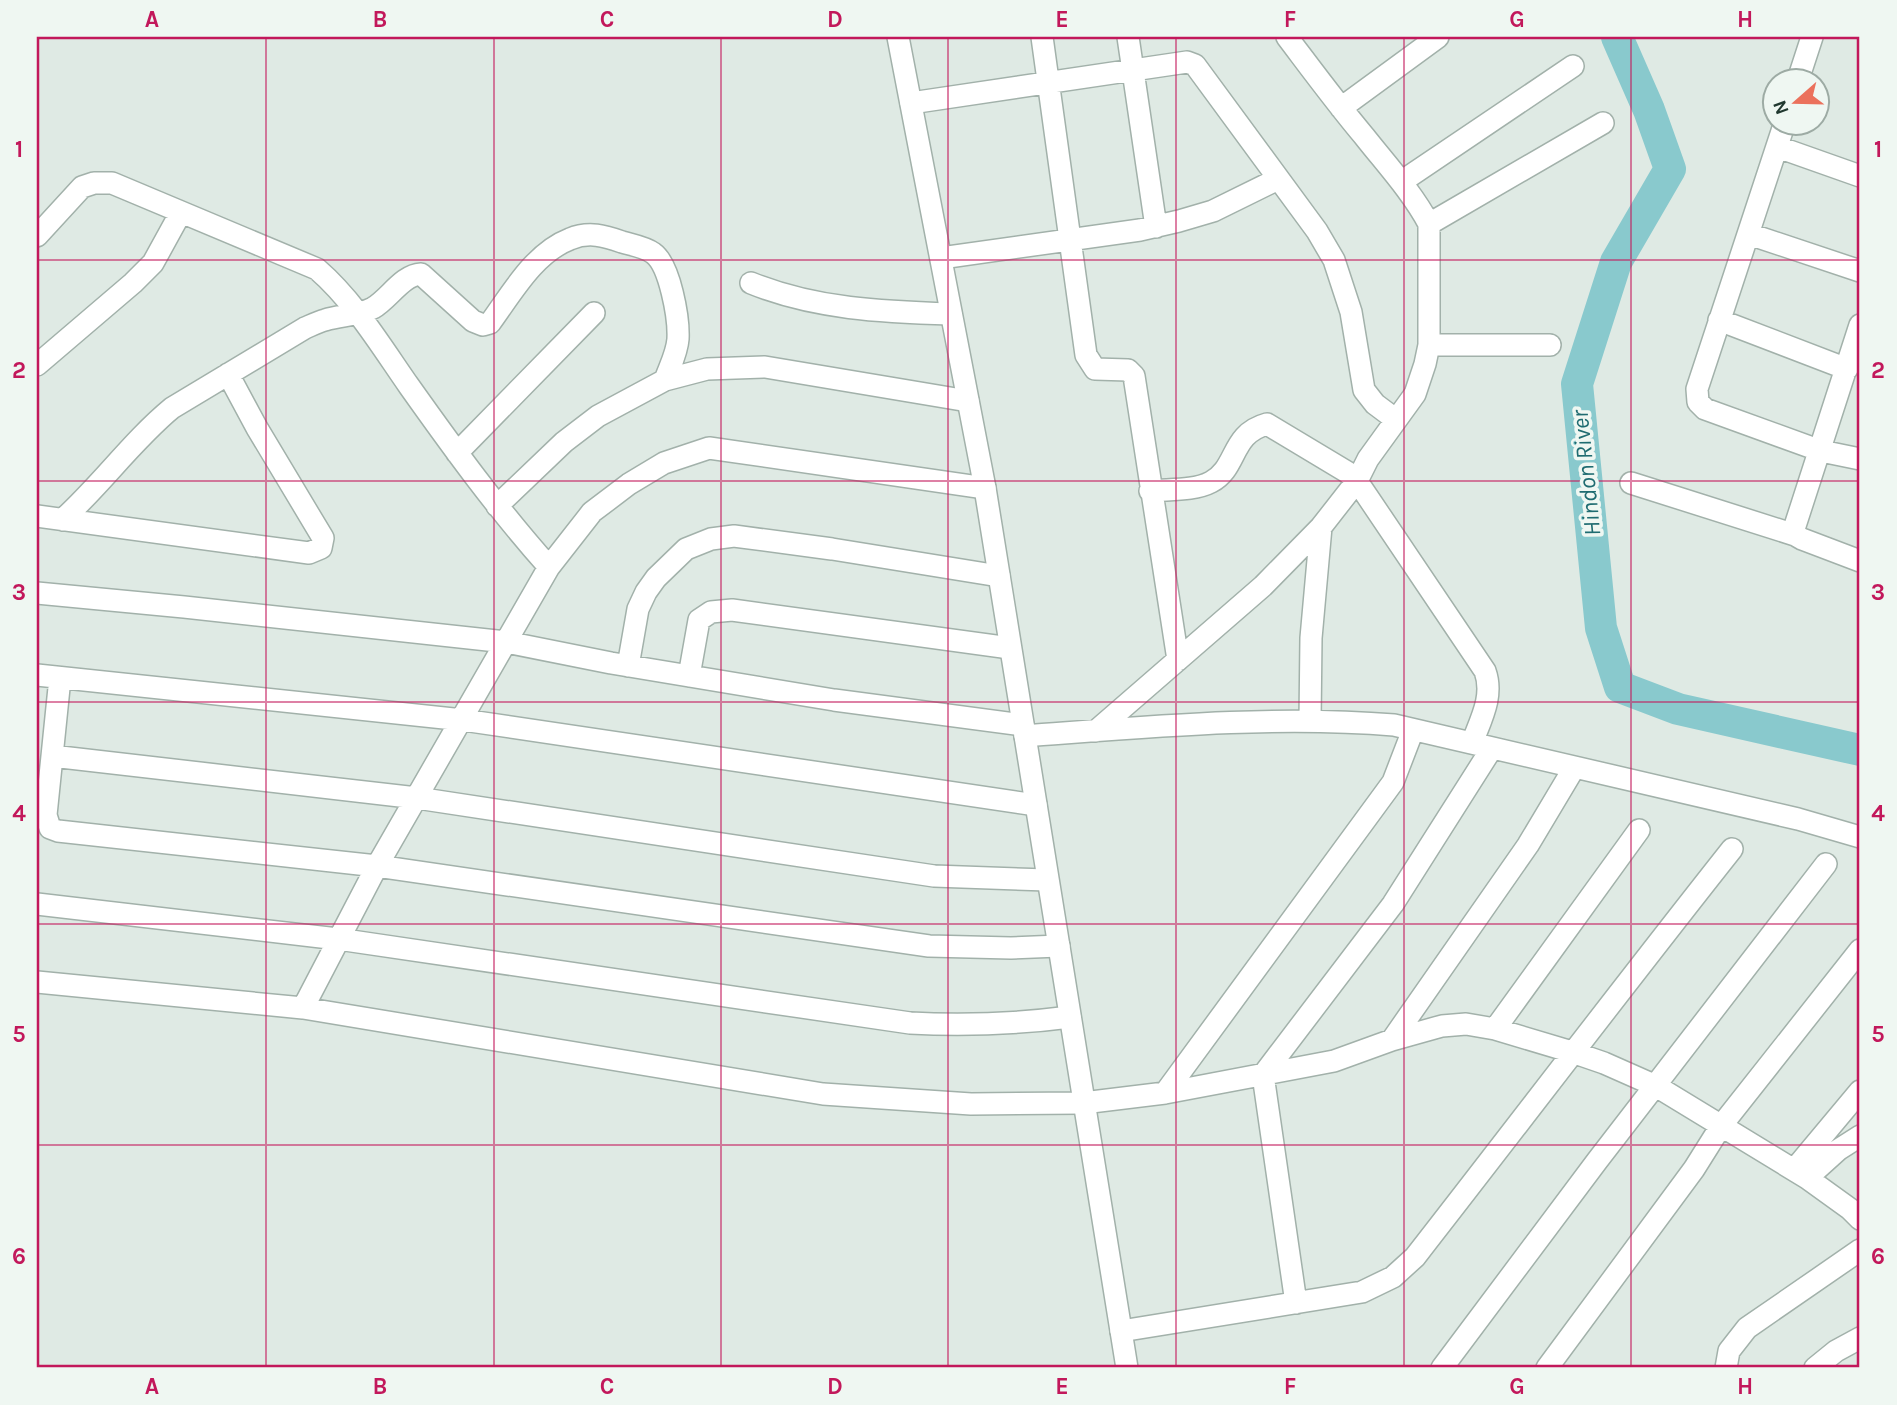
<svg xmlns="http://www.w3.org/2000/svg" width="1897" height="1405" font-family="Karla,sans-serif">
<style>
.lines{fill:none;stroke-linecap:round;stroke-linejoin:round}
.river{stroke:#89c9cd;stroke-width:32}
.minor-casing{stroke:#a2b1aa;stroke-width:24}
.tertiary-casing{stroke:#a2b1aa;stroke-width:24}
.minor{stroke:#fff;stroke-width:21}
.tertiary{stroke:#fff;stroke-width:21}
.grid{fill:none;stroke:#c2185b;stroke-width:2;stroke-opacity:0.55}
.labels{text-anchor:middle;stroke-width:7;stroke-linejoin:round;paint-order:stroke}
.water-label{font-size:24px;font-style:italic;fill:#1f6c71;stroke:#eff7f2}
.neatline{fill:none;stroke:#c2185b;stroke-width:2.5}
.grid-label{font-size:23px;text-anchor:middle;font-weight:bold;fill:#c2185b}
</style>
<rect width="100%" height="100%" fill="#dfeae4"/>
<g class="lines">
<path class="river" d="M1617,37L1649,110L1670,169L1616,262L1577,384L1601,628L1620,687L1678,709L1860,750"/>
<g class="minor-casing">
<path id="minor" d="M1042,37L1086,355L1095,369L1128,370L1134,376L1178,660
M1128,37L1156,227
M1798,80L1812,37
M911,103L1187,62L1195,65L1317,231L1334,260L1351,312L1364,390L1375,404L1395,419
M1341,108L1438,37
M1785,122L1697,389L1698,402L1705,409L1821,451L1860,459
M1778,147L1860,176
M1401,182L1573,66
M1429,224L1603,123
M1749,234L1860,271
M37,236L82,187L94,183H112L317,269C354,301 381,346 409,386C453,448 498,510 549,567
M941,258L1140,230L1179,221L1213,211L1278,179
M751,283C815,309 883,312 951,314
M1719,320L1847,369
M1860,325L1794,529L1795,535L1802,539L1860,561
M1429,345H1550
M37,365L133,283L153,263L181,212
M457,453L594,313
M1631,483L1795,535
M985,488L709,448L664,463L629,484L592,512L549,567L377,866L303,1008L823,1094L971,1104L1083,1103L1165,1093L1334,1061L1392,1040L1442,1026L1466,1024L1495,1029L1572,1052L1604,1063L1656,1086L1807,1178L1850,1209L1860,1219
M1150,491C1169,489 1194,491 1211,482C1238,468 1230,434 1267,424L1347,472L1357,481L1485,671C1494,696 1481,719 1472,743
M497,506L564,442L598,416L665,380L707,369L765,367L968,401
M37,516L309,553L321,548L323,538L257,428L228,374
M62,520C101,485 132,441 172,408L305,328C312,325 318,322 325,320C341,315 358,316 373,308C389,299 402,275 421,274L473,321L483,325L490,323C512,293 534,253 570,239C589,231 605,236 622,242C632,245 645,247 653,253C670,265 679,318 678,339C677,353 670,366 665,380
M37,593L184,607L506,642L611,663L834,700L1023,725
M628,666L638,609L646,592L656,578L686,549L711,539L734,536L832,549L999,576
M37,675L463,720L1036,805
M689,676L699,620L711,612L732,610L1010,648
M60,678L46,815L50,828L58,831L377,866L929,946L1011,948L1059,946
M1310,721L1311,638L1321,527
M1096,731L1263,586L1321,527L1357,481L1368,459L1415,394L1425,364L1429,345V224C1412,192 1386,164 1364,136C1337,104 1312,70 1287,37
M1025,736C1147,727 1271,715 1394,725L1798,819L1860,837
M52,756L417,798L934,876L1047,880
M37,904L338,939L910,1023C965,1026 1016,1024 1070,1017
M37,982L303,1008
M1495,1029L1639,830
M1392,1040L1528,845L1574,768
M1165,1093L1393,782L1413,730
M1794,1170L1860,1091
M1807,1178L1838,1150L1860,1136
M1296,1303L1263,1075L1393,904L1492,748
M1121,1331L1362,1292L1393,1277L1415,1257C1521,1121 1625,984 1732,849
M1442,1368L1597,1161L1826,864
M1547,1368L1694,1169L1721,1126L1860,950
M1726,1368L1729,1351L1747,1328L1860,1250
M1815,1368L1836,1351L1860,1338"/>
</g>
<g class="tertiary-casing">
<path id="tertiary" d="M898,37L985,488L1127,1368"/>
</g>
<use href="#minor" class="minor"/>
<use href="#tertiary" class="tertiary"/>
</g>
<path class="grid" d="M266,37V1368M494,37V1368M721,37V1368M948,37V1368M1176,37V1368M1404,37V1368M1631,37V1368M37,260H1860M37,481H1860M37,702H1860M37,924H1860M37,1145H1860"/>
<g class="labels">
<g class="water-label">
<text transform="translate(1586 473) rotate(-96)" y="8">Hindon River</text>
</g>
</g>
<rect width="1897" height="1405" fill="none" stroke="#eff7f2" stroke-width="77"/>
<g transform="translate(1796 102) rotate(250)"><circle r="33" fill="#eff7f2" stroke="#9daba4" stroke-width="2"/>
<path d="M0-5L12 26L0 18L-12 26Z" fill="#eb715c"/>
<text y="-10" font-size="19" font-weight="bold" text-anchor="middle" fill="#213930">N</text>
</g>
<rect x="38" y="38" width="1820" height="1328" class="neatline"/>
<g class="grid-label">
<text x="152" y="27">A</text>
<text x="380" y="27">B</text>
<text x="607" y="27">C</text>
<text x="835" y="27">D</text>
<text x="1062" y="27">E</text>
<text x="1290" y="27">F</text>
<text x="1517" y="27">G</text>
<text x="1745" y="27">H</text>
<text x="19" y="157">1</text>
<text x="1878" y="157">1</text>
<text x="19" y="378">2</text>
<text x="1878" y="378">2</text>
<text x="19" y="600">3</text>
<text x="1878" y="600">3</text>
<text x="19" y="821">4</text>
<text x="1878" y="821">4</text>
<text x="19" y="1042">5</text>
<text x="1878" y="1042">5</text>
<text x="19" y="1264">6</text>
<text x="1878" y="1264">6</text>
<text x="152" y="1394">A</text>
<text x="380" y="1394">B</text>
<text x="607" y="1394">C</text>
<text x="835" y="1394">D</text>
<text x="1062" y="1394">E</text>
<text x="1290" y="1394">F</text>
<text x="1517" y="1394">G</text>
<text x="1745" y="1394">H</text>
</g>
</svg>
